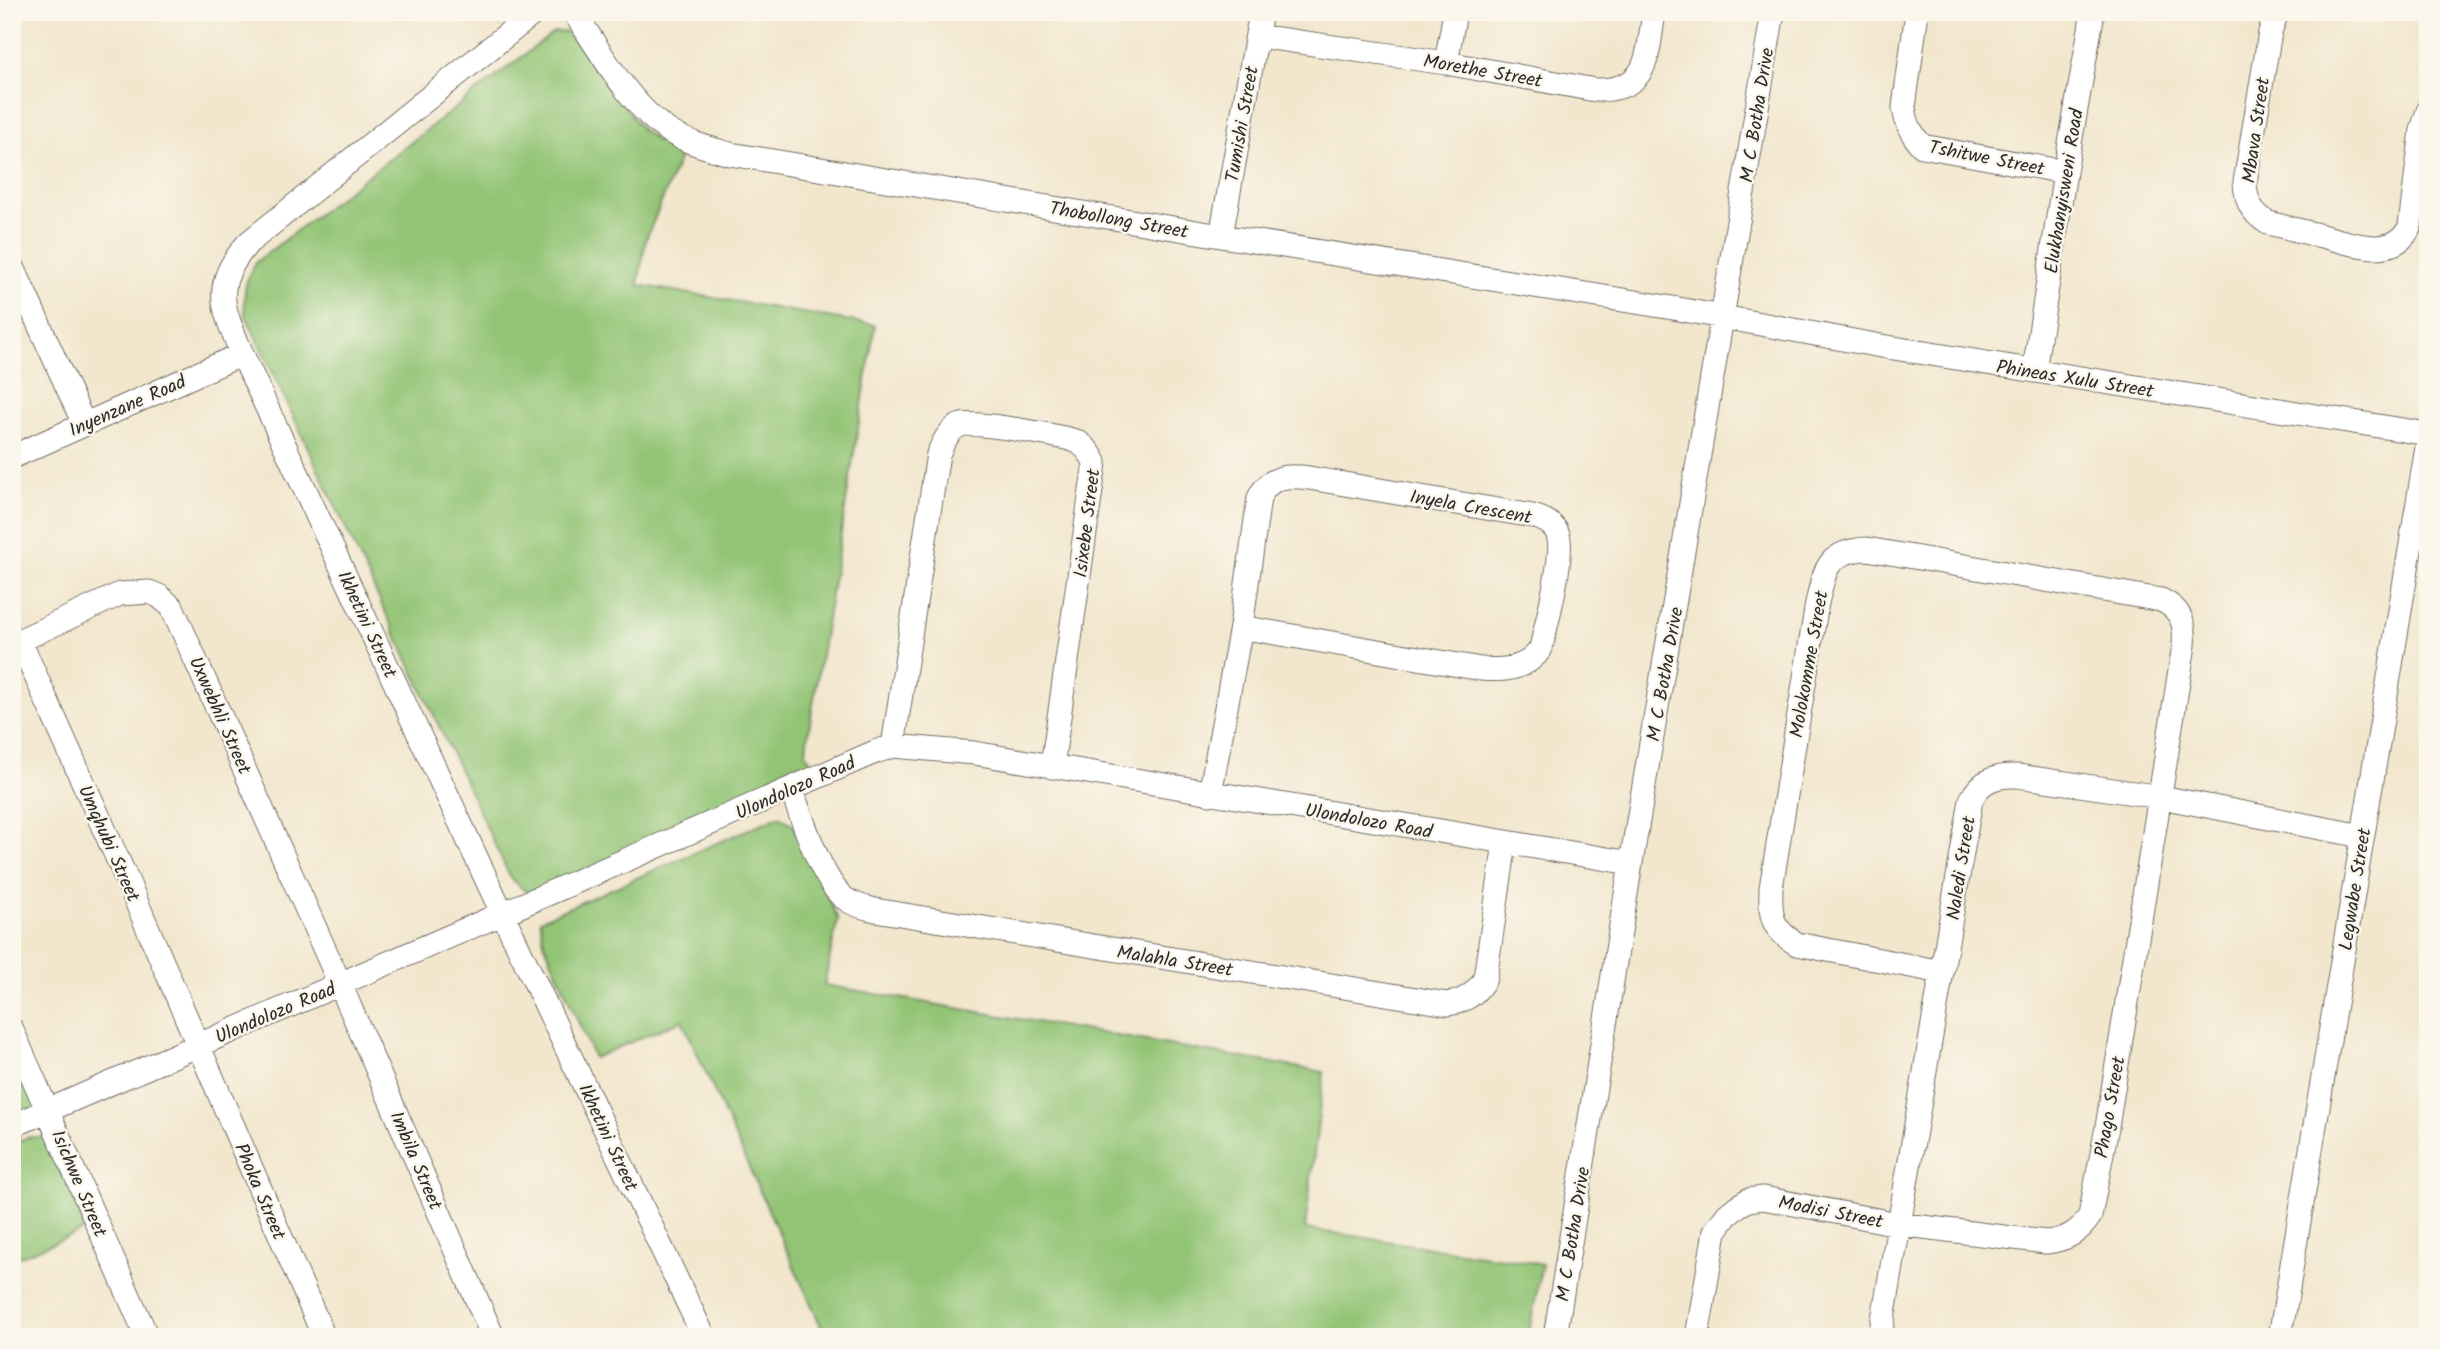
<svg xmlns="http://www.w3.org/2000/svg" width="2440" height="1349" font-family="Kalam,sans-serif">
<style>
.green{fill:#92c475;stroke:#5e7850;stroke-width:2}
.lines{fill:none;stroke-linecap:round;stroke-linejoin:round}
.minor-casing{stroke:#716c64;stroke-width:25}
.minor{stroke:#fff;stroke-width:23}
.labels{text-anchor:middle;stroke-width:5;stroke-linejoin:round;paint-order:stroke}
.street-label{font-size:19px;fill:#2b2b2b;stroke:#fbf7ec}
</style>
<rect width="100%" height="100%" fill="#fbf7ec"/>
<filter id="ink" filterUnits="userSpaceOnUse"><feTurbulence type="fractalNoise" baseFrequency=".0143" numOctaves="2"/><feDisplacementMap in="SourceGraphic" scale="14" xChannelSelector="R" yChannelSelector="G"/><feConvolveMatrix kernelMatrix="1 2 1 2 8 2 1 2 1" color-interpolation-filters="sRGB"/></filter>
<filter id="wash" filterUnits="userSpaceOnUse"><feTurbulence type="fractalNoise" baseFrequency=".00686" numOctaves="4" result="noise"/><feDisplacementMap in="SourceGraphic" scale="28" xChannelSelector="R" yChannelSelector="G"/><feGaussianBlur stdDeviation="1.57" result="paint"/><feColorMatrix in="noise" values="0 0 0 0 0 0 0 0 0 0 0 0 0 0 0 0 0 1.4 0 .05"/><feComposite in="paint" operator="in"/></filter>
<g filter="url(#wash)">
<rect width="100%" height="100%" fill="#f2e6cd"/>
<path class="green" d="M554,32H566L576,39L642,130L680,157L646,239L638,285L875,325L807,741L806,754L818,771L528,894L510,877L245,314C243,293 245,280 256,262Z
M779,816L792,824L838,919L824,985L1324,1072L1305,1229L1542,1264L1528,1337H826L682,1020L594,1058L544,943L540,920Z
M12,1044L38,1109L12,1120Z
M28,1137H43L53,1142L92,1227L12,1260V1144Z"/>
</g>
<g filter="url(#ink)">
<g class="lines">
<g class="minor-casing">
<path id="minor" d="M535,12L248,243C211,286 222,306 242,354L503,915L704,1337
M574,12C600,51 630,106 669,131C688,143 709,148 730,154L1221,236L1673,308L1881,346L2428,434
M1917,12L1904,107C1906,123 1911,134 1922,146L2065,172
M2277,12L2270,32L2245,182C2246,202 2251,212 2268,223C2286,227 2304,232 2322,236C2348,243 2396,261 2410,226L2422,130L2428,111
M1257,36L1446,63L1595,90C1650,91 1647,56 1654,12
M1446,63L1455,12
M1221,236L1261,12
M12,265L84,424
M2034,371L2065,172L2093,12
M12,457L242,354
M20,641L127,880L324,1337
M12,644L120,594L149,592L159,596L172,607L340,984L493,1337
M893,746L938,454C943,443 949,429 961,425C972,421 1065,436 1078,442C1086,447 1091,454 1095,462L1052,767
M791,789C802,817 821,880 844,898C853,905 864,907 875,910L1447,1004C1464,1002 1477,993 1485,978L1505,843
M1210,794L1241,627L1259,498C1269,476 1287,475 1309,478L1533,516C1543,519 1555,524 1558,535C1565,553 1546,626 1541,648C1528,669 1504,671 1481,669L1241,627
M12,1030L147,1337
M12,1126L875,752L893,746L974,753L1631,863
M1555,1337L1631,863L1773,12
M1697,1337L1715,1231L1727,1215L1738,1206L1748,1200L1763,1198L1898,1224L2046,1242C2066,1240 2079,1233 2090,1216L2107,1127L2184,645C2186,624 2181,609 2161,600L1867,549C1827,551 1825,569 1817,603L1771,888C1770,916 1771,929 1797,944L1942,972
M1880,1337L1971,800C1981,780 1996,775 2018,776L2161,797L2362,836
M2280,1337L2428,441"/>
</g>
<use href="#minor" class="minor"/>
</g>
</g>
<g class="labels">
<g class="street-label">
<text transform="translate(1483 70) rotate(10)" y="7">Morethe Street</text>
<text transform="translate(1756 115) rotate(-81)" y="7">M C Botha Drive</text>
<text transform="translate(1241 124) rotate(-80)" y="7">Tumishi Street</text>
<text transform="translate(2255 130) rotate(-82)" y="7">Mbava Street</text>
<text transform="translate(1987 157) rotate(11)" y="7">Tshitwe Street</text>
<text transform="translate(2063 191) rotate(-81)" y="7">Elukhanyisweni Road</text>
<text transform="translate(1119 219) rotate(10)" y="7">Thobollong Street</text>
<text transform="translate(2075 378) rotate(9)" y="7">Phineas Xulu Street</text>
<text transform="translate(127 405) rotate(-24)" y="7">Inyenzane Road</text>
<text transform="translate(1471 506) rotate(10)" y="7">Inyela Crescent</text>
<text transform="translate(1086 523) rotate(-83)" y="7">Isixebe Street</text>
<text transform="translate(368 624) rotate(65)" y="7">Ikhetini Street</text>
<text transform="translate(1808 664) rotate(-80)" y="7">Molokomme Street</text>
<text transform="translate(1664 674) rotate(-80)" y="7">M C Botha Drive</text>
<text transform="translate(221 715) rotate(66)" y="7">Uxwebhli Street</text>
<text transform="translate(795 787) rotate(-24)" y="7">Ulondolozo Road</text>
<text transform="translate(1369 820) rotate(10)" y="7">Ulondolozo Road</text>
<text transform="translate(110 843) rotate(66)" y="7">Umqhubi Street</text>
<text transform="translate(1960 868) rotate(-81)" y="7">Naledi Street</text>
<text transform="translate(2354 889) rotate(-81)" y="7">Legwabe Street</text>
<text transform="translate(1175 960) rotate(9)" y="7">Malahla Street</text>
<text transform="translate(275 1012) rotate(-23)" y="7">Ulondolozo Road</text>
<text transform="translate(2109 1107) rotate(-80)" y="7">Phago Street</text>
<text transform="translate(609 1137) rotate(65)" y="7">Ikhetini Street</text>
<text transform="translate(417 1160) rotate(67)" y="7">Imbila Street</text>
<text transform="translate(80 1183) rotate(67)" y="7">Isichwe Street</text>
<text transform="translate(261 1191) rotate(67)" y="7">Phoka Street</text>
<text transform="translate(1831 1211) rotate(11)" y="7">Modisi Street</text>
<text transform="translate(1572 1234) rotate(-81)" y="7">M C Botha Drive</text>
</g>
</g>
<rect width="2440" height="1349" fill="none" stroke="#fbf7ec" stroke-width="42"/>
</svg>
